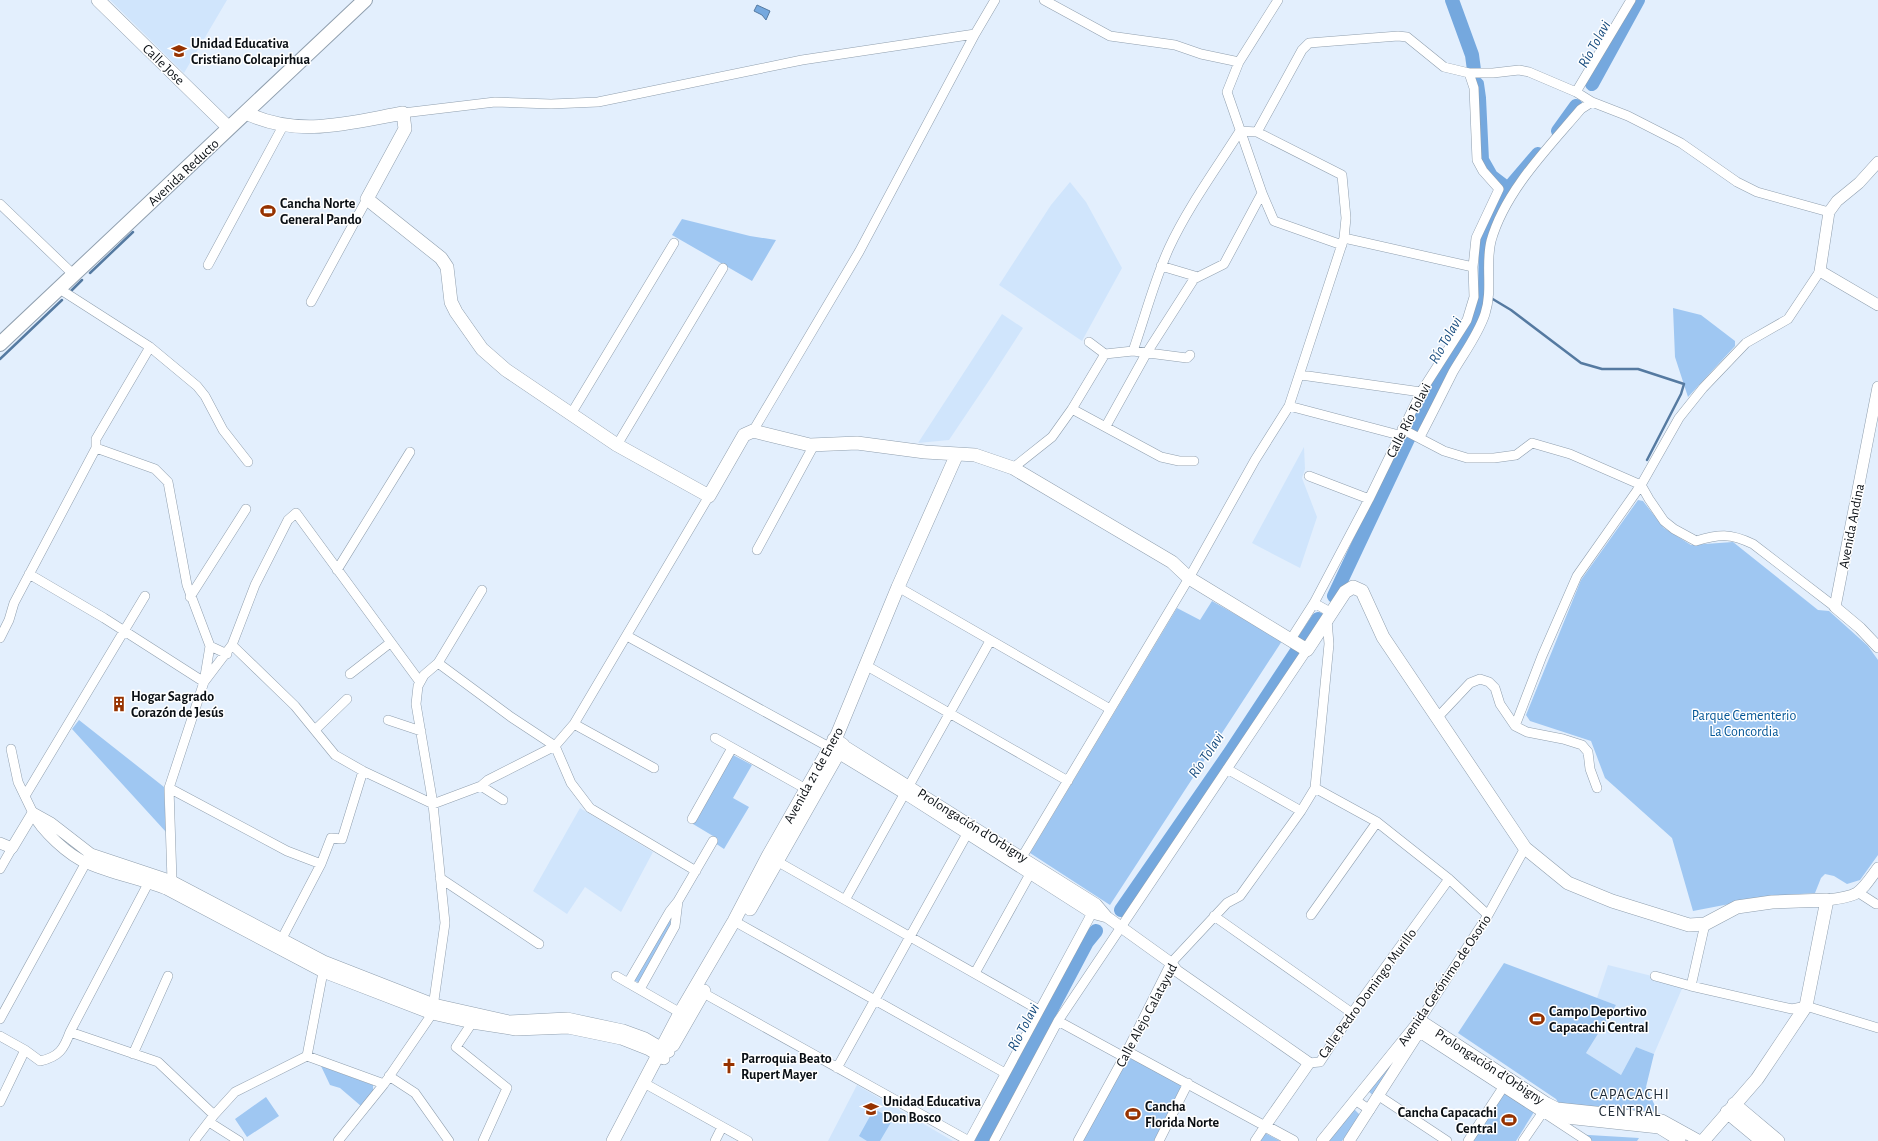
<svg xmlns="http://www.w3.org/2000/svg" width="1878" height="1141" font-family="'Alegreya Sans',sans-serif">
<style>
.built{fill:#d0e5fc}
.green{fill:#9fc7f2}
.water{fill:#75a8de;stroke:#557aa1}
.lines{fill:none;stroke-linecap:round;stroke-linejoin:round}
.stream{stroke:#557aa1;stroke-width:2.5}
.river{stroke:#75a8de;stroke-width:14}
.minor-casing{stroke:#909fae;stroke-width:10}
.tertiary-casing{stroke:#909fae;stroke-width:12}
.secondary-casing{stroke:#909fae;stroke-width:14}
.primary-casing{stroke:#909fae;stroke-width:16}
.minor{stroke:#fff;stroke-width:9}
.tertiary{stroke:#fff;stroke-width:11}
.secondary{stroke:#fff;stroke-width:13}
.primary{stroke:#fff;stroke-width:14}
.labels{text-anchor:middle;stroke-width:3;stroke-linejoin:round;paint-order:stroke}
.poi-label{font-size:14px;font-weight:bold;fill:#0a0f14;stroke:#fff;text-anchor:start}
.street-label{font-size:14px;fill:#0a0f14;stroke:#fff}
.park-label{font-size:14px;fill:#045696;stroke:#fff}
.water-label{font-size:15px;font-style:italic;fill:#174c7f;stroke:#fff}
.neighbourhood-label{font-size:15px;letter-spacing:1px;fill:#202c38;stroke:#fff}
</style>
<rect width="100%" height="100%" fill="#e3effd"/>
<path class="built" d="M110,0H227L184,73Z
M1070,182L1086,202L1122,268L1082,341L999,285L1051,205Z
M1002,314L1023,328L992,376L949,440L918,443Z
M1304,447L1305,469L1302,478L1317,517L1300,568L1252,543Z
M580,808L653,852L621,912L585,887L567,914L533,891Z
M1608,965L1684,984L1654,1054L1636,1047L1621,1075L1586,1053L1616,1005L1597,998Z
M857,1085L953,1141H828Z"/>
<path class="green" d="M682,219L750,236L776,240L752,281L672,235Z
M1673,308L1701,315L1735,341V346L1688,397L1675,357Z
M1638,500L1643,501L1664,528L1691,545L1733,542L1818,610L1829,611L1868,646L1878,660V855L1860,880L1847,884L1834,876L1825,874L1821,878L1815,893L1771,896L1693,911L1672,838L1605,778L1591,741L1530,721L1526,715L1581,580Z
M1212,601L1282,641L1110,905L1030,853L1177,608L1200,620Z
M79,720L164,787L166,832L72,729Z
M733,755L752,765L733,798L749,807L724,849L715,843L718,839L693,824Z
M669,917L672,925L640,983L633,980Z
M1504,963L1616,1005L1586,1053L1621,1075L1636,1047L1654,1054L1646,1087L1658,1112L1559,1104L1556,1099L1458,1033Z
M1400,1053L1374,1096L1368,1091Z
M1128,1057L1184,1086L1154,1141H1083Z
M321,1066L373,1085V1091L361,1106L340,1088L330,1085Z
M1503,1092L1534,1112L1516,1141H1472Z
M266,1097L279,1116L247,1137L235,1119Z
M874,1109L893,1119L880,1141H867L859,1136Z
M1354,1109L1360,1115L1342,1141H1329Z
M1265,1133L1280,1141H1259Z
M1572,1134L1639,1138L1637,1141H1583Z"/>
<path class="water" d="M757,5L770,11L766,20L762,15L754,11Z"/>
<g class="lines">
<path class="stream" d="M90,273L133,232
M70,292L82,280
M1491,298L1511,310L1581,363L1602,369H1638L1684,384L1681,394L1647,460
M0,359L62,300"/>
<path class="river" d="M1452,0L1472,55L1474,70
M1477,84L1479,98L1482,160L1491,176L1508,189
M1592,84L1638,0
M1558,131L1576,106
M1334,596L1408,439L1477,318L1485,294L1486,242L1491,223L1508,189L1538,154
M1121,910L1229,754L1318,619
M982,1141L1087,942L1096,931"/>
<g class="minor-casing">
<path id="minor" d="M1044,0L1110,36L1175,45L1201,54L1239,62
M1278,0L1239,62L1227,92L1262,193L1274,221L1342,245
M1576,92L1631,0
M403,113L495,102L551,104L598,102L802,60L975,34L995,0
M1257,132L1302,50L1309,43L1398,36L1407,37L1444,67L1469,73H1493L1519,70L1529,72L1576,92L1592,102L1628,116L1681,143L1737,182L1757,192L1829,212
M0,204L74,275
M1344,238L1473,267
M208,265L283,126
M1161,266L1198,277
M58,288L150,347L197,386L205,396L223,430L248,462
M311,302L367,199
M1089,342L1105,354L1133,351L1187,358L1190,355
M1133,351C1145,317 1154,281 1169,248C1188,207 1216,169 1240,131
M1301,375L1421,392
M1289,406L1399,435
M1072,409L1161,457L1179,461H1194
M571,414L674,243
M1106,426L1146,354L1194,279L1224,264L1262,193
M1402,429L1444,451L1467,458H1494L1516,455L1532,443L1570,454L1641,485L1649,499L1664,521L1674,529L1696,541C1719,534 1730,533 1753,544L1835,607
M753,431L859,252L975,34
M1420,437C1431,416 1442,394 1453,372C1464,353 1478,335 1485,314C1493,289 1485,265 1491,241C1505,191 1548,148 1581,109L1592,102
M617,445L723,268
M96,448L155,469L168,482L187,585L210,646L227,654
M1013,468L1052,437L1072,409L1105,354
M1309,476L1369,499
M757,550L814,445
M337,570L410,452
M29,574L104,618L204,682L232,645L255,585L288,520L296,513L420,682
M898,587L1110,709
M190,597L246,509
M1314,603L1332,613
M1327,620L1329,644L1315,788L1377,822L1449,879L1488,915
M627,636L829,747
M0,638L9,620L14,603L96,448V439L150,347
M1291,639L1314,603L1369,499L1421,392L1467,320L1474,297L1473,267L1476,238L1499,189L1483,171L1477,160L1474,88L1469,73
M232,645L295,706L335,755L363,771L433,804L481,786L488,780L555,746L574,724L709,496
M438,663L511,717L555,746L571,783L590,808L696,871
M867,666L1068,781
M350,674L390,643
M1437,718L1470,683L1480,679L1489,682L1495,688L1500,704L1515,726L1527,732L1563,739L1582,745L1588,752L1590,769L1597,788
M388,720L421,731
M574,724L654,768
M1515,726L1542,656L1577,576L1641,485L1679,418L1703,388L1746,343L1788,319L1820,271
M316,729L347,699
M715,738L806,789
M11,749L18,782L33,813
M1227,769L1301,811
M481,786L503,800
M169,788L287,851L321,864
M25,796L145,596
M692,819L732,748
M773,859L1039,1010
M1019,862L1189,578L1255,460L1289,406L1344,238L1346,218L1342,175L1257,132L1240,131
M0,869L12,848
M440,878L539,944
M168,886L172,881L169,788L204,682L210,646
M1859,893L1876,904H1878
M845,900L990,641
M1311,915L1377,822
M1214,916L1352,1013
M734,921L1005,1073
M279,944L321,864L331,838L342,839L363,771
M975,973L1030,874
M616,976L684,1015
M1655,976L1691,986L1792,1009L1806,1006L1878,1028
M628,983L670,911L678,901L713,841
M1691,986L1705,924
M640,989L675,926L678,901
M698,990L969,1141L1092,913
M474,1018L472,1023L456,1047L507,1088L483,1141
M0,1019L89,857
M1420,1020L1488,915L1525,848
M1058,1021L1124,1057
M70,1032L158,1062L214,1115
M0,1036L25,1050L40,1061C59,1057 64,1049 70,1032L151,878
M1127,1051L1265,1126L1255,1141
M133,1054L168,976
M307,1056L384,1084
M1309,1063L1320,1062L1352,1013L1449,879
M837,1068L967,834
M389,1076L415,1093L449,1141
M644,1083L748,1141
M1379,1096L1447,1141
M1355,1100L1370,1110
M0,1102L25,1050
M209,1122L239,1141
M194,1141L214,1115L235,1092L307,1056L323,972L326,967
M338,1141L384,1084L432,1014L445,923L433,804L416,704L418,686L424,675L438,663L482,590
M715,1141L722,1127
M994,1141L1058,1021L1307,650
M1078,1141L1124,1057L1171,963L1227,903L1240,896L1301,811L1315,788
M1159,1141L1188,1083
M1468,1141L1504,1086
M1523,1141L1543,1112L1587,1141"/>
</g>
<g class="tertiary-casing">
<path id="tertiary" d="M1878,162L1859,183L1837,201L1829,212L1820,271L1878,305
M1878,387L1835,607L1860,628L1878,647
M843,745L1096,904L1107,917L1171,963L1177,971L1309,1063L1265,1126L1293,1141
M838,753L904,793L1092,913L1107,917
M33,813C41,830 69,856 87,863C112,874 140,879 166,889L323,972L432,1014L472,1023L516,1030L568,1028L621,1039L649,1050L664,1059
M33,813L51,823L91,854L172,881L324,961L434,1004L509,1021L567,1018L623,1030L645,1038L669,1052
M0,843L12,848L33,813
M1827,900C1860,896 1859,894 1878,868
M1415,1029L1543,1112L1566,1118L1659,1128L1680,1141
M1322,1141L1420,1020L1547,1103L1557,1108L1653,1118L1662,1120L1700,1141
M1349,1141L1417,1035"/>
</g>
<g class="secondary-casing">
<path id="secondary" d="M98,0L229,128
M246,113C299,138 348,123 403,113L405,129L367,199L441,258L447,267L451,302L456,312L482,349L506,370L617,445L709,496L744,435L753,431L810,445L857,443L925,452L975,455L1013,468L1172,562L1189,578L1307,650L1345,592L1353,587L1362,591L1383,637L1525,848L1568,883L1612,901L1689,925L1705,924L1737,907L1772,902L1827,900L1806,1006L1757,1079L1703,1141
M750,909L843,745L834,739
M673,1045L704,991
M1734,1104L1778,1141
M1727,1112L1762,1141
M613,1141L680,1013L734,921L768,856L837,735L898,587L957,454"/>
</g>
<g class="primary-casing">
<path id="primary" d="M0,344L365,0"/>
</g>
<use href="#minor" class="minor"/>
<use href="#tertiary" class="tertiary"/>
<use href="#secondary" class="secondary"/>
<use href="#primary" class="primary"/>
</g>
<defs>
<g id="school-bare" transform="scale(1.2)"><path d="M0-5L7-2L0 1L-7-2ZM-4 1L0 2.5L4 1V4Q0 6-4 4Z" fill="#963200" stroke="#fff" stroke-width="2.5" paint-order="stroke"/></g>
<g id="stadium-bare" transform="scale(1.2)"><path d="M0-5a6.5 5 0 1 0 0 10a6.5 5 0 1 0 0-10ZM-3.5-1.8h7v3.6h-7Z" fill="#963200" stroke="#fff" stroke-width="2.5" paint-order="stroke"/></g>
<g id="building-bare" transform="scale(1.2)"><path d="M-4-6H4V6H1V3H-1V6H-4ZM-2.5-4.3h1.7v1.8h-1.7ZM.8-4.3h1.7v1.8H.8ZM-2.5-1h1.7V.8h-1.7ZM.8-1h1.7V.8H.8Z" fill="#963200" stroke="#fff" stroke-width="2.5" paint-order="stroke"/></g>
<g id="church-bare" transform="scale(1.2)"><path d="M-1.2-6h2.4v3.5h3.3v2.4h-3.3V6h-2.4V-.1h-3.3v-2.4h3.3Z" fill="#963200" stroke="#fff" stroke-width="2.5" paint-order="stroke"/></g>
</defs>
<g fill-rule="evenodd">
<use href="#school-bare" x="179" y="51"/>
<use href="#stadium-bare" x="268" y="211"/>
<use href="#building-bare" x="119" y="704"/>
<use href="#stadium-bare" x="1537" y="1019"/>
<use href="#church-bare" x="729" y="1066"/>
<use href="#school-bare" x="871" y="1109"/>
<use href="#stadium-bare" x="1133" y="1114"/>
<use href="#stadium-bare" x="1509" y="1120"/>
</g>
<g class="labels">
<g class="poi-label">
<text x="191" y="48">Unidad Educativa<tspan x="191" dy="16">Cristiano Colcapirhua</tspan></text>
<text x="280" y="208">Cancha Norte<tspan x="280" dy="16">General Pando</tspan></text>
<text x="131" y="701">Hogar Sagrado<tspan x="131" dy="16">Corazón de Jesús</tspan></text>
<text x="1549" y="1016">Campo Deportivo<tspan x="1549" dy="16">Capacachi Central</tspan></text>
<text x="741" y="1063">Parroquia Beato<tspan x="741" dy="16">Rupert Mayer</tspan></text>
<text x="883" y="1106">Unidad Educativa<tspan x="883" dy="16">Don Bosco</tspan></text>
<text x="1145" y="1111">Cancha<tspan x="1145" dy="16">Florida Norte</tspan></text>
<text x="1497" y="1117" text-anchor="end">Cancha Capacachi<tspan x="1497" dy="16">Central</tspan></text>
</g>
<g class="street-label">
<text transform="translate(164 64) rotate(44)" y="5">Calle Jose</text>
<text transform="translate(183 172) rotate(-43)" y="5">Avenida Reducto</text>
<text transform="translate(1408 420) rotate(-63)" y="5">Calle Río Tolavi</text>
<text transform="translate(1851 526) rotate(-79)" y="5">Avenida Andina</text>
<text transform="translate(813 775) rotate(-61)" y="5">Avenida 21 de Enero</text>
<text transform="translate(973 825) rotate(32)" y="5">Prolongación d'Orbigny</text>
<text transform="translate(1444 980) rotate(-56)" y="5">Avenida Gerónimo de Osorio</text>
<text transform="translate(1367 993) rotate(-54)" y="5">Calle Pedro Domingo Murillo</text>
<text transform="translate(1146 1015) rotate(-62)" y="5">Calle Alejo Calatayud</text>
<text transform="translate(1490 1066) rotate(33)" y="5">Prolongación d'Orbigny</text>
</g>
<g class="park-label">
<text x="1744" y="720">Parque Cementerio<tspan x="1744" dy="16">La Concordia</tspan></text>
</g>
<g class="water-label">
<text transform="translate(1594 44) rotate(-61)" y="5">Río Tolavi</text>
<text transform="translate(1445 340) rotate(-60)" y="5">Río Tolavi</text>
<text transform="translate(1206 755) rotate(-56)" y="5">Río Tolavi</text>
<text transform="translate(1023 1027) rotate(-62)" y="5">Río Tolavi</text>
</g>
<g class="neighbourhood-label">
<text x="1630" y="1099">CAPACACHI<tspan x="1630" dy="17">CENTRAL</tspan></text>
</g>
</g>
</svg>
